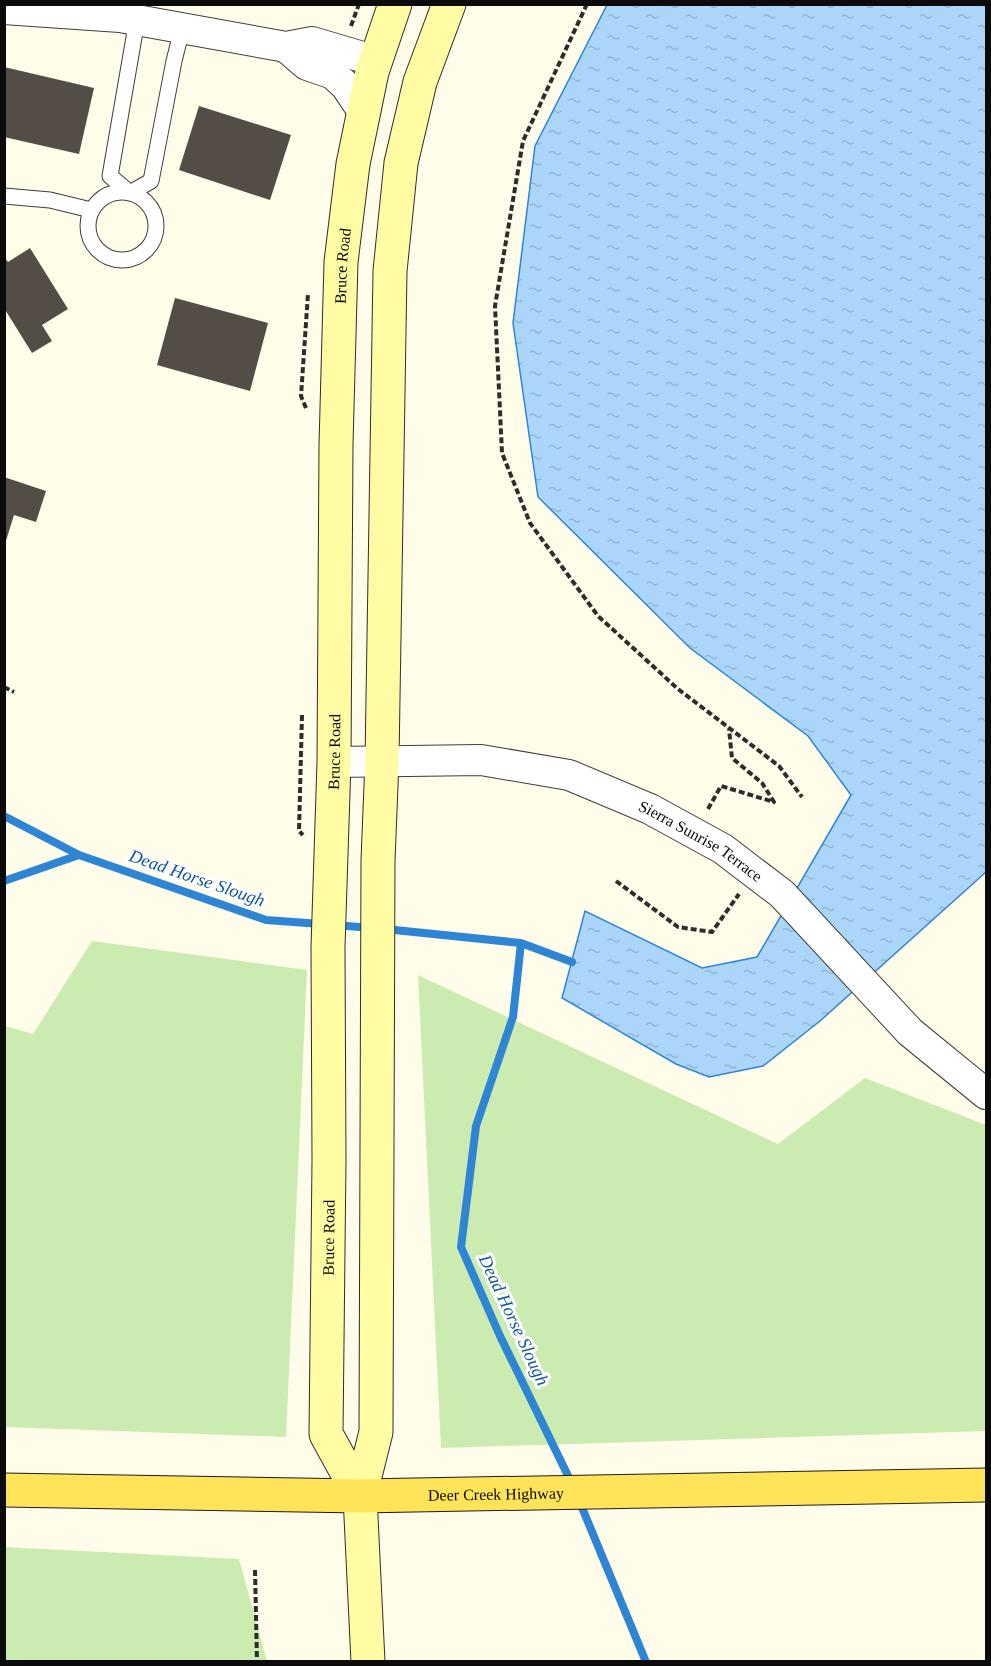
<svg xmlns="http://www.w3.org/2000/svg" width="991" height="1666" font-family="Georgia,serif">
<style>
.grass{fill:#cbebb1}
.water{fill:url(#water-ripples);stroke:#2e85d4;stroke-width:1.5}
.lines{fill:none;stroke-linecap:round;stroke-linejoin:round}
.stream{stroke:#2e85d4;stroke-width:8}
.building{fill:#544d47}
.lane-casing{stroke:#3e3e3e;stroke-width:17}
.street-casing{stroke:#3e3e3e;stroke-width:32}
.secondary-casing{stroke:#2d2d2d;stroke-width:35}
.primary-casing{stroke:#1c1c1c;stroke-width:35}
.path{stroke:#2d2d2d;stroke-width:4;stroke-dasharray:6 3;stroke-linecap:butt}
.lane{stroke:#fff;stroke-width:15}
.street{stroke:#fff;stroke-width:30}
.secondary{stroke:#fffca4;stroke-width:33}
.primary{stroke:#ffe359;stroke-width:33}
.labels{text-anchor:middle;stroke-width:6;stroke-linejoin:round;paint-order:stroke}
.street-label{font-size:16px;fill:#0b0b0b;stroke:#fff}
.water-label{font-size:18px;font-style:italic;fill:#0f57a2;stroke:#fff}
</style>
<defs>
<pattern id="water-ripples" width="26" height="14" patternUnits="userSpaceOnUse" patternTransform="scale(1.5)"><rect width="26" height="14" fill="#abd6f9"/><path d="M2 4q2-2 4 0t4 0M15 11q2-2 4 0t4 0" fill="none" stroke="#92b6d4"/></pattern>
</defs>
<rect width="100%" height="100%" fill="#fffce9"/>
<path class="grass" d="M92,941L307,970L286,1437L5,1427V1026L33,1034Z
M418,975L778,1144L865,1078L986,1125V1431L441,1448Z
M4,1547L239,1559L267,1661H5Z"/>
<path class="water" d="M607,5H986V872L820,1021L763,1066L709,1077L676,1064L562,998L585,911L702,968L757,957L851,795L808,736L690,648L538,497L513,323L535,146Z"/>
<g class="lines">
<path class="stream" d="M4,816L79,855
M4,881L79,855L266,920L321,924
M334,925L372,928
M385,929L521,943L572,962
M521,943L513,1017L476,1126L461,1247L500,1336L572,1484
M578,1498L646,1662"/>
</g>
<path class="building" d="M4,67L94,88L79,154L4,137Z
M199,106L291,135L270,200L179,170Z
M30,248L68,309L42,325L52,341L32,353L4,308V257L8,262Z
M175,298L268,323L250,391L157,365Z
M4,477L46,491L36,522L14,515L5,544Z"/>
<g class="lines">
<g class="lane-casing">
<path id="lane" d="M137,20L110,176L130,193L151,181L174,61L182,29
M88 226a34 34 0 1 1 68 0a34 34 0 1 1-68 0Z
M4,196L50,200L91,210"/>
</g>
<g class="street-casing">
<g id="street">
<path d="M4,9L120,17L286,47L312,42L376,61"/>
<path d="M286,47L307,65L333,74L346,86L364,113"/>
<path id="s1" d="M334,762L481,760L569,775L650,809L723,849L782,894L910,1032L986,1094"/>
</g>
</g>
<g class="secondary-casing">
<g id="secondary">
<path id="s2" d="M360,1496L326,1434L329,1160L328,947L334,762L336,445L341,262L353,164L372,72L395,4"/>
<path d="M368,1662L360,1496L376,1432L378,861L382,760L390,271L401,163L420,82L449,4"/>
</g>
</g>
<g class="primary-casing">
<g id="primary">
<path id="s3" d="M4,1490L360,1496L986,1485"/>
</g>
</g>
<path class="path" d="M587,4L523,141L495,306L502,453L530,523L598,616L678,689L779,766L802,797
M351,26L359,4
M306,408L301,396L308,294
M4,687L14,692
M302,715L299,831L303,835
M708,809L721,786L774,802L762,783L732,758L729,729
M616,881L678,927L712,932L739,894
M255,1570L257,1662"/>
<use href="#lane" class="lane"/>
<use href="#street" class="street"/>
<use href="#secondary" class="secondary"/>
<use href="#primary" class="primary"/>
</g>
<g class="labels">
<g class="street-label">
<text dy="6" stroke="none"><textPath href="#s2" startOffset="1239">Bruce Road</textPath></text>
<text dy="6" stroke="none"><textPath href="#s2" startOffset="753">Bruce Road</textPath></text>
<text dy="6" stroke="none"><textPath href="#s1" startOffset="384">Sierra Sunrise Terrace</textPath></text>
<text dy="6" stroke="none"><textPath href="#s2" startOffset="267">Bruce Road</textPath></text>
<text dy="6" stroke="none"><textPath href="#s3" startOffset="492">Deer Creek Highway</textPath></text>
</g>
<g class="water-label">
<text transform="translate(197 878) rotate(19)" y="6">Dead Horse Slough</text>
<text transform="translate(514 1320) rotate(65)" y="6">Dead Horse Slough</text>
</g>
</g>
<rect width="991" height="1666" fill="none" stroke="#0b0b0b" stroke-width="12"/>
</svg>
